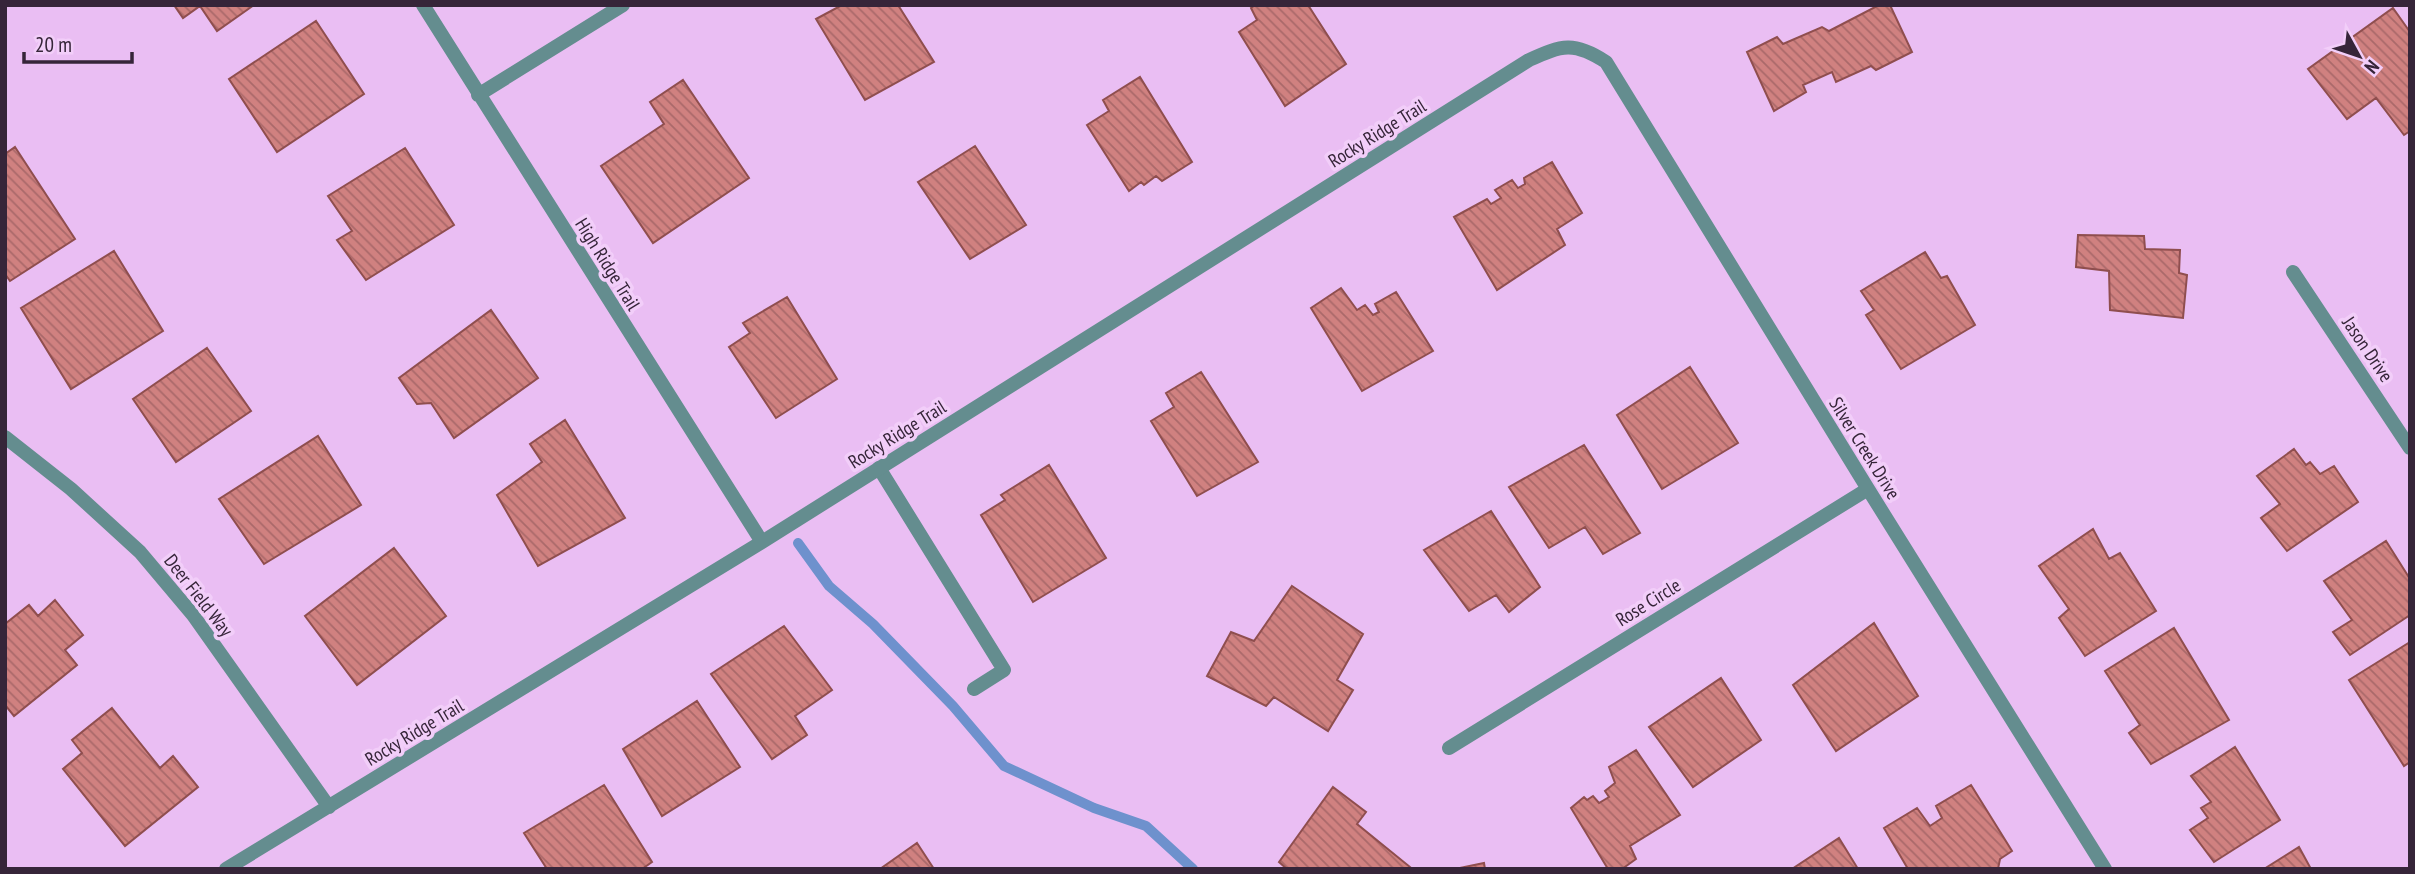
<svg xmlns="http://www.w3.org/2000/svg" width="2415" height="874" font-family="'PT Sans Narrow',sans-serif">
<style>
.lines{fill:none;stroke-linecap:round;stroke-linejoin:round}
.stream{stroke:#6e91cd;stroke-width:10}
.building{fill:url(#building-back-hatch);stroke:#8f4e4e;stroke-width:2}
.service{stroke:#648d8f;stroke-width:14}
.minor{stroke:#648d8f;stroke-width:14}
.labels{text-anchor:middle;stroke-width:7;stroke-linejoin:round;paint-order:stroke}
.street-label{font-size:19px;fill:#362539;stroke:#f2cef9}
</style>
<defs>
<pattern id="building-back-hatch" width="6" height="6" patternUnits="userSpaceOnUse" patternTransform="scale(1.75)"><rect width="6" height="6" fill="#d08180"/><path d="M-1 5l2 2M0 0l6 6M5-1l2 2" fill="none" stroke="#aa696a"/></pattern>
</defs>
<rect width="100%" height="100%" fill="#eabef3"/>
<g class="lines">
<path class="stream" d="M798,543L829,586L873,624L953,706L1004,766L1094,808L1146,826L1193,869"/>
</g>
<path class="building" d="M174,5H254L217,31L200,6L183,18Z
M842,5H898L934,62L865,100L816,19Z
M1255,5H1308L1346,64L1285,106L1239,32L1257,20L1251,8Z
M1879,5H1890L1912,52L1876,70L1871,66L1836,82L1832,72L1803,85L1806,92L1774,111L1747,52L1777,37L1783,44L1822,27L1829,31Z
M2393,8L2410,32V131L2404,135L2376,98L2347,119L2308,69Z
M316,21L364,94L277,152L229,79Z
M1140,77L1192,162L1162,181L1156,176L1144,185L1141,182L1129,191L1087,125L1109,111L1103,100Z
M683,80L749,178L653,243L601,166L664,124L650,102Z
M975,146L1026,225L970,259L918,182Z
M15,147L75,239L10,281L5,274V154Z
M405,148L454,225L366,280L337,240L352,231L328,196Z
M1552,162L1582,213L1557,229L1565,245L1497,290L1454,217L1487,199L1491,204L1501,198L1495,190L1512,180L1518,188L1525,184L1524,178Z
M2078,235L2144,236L2145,249L2180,250L2179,273L2187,275L2183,318L2110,310L2109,271L2076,267Z
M114,251L163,331L71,389L21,308Z
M1925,252L1941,278L1947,276L1975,325L1901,369L1866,315L1874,310L1861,291Z
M1341,288L1357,310L1365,305L1373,315L1379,312L1375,304L1396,292L1433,351L1362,391L1311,308Z
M787,297L837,379L776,418L729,347L750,333L743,323Z
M491,310L538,378L454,438L431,403L417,404L399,378Z
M207,348L251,411L176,462L133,399Z
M1690,367L1738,443L1662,489L1617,415Z
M1201,372L1258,462L1197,496L1151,421L1174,407L1166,393Z
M565,420L625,518L538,566L497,495L542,462L530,444Z
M318,436L361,505L264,564L219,499Z
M1584,445L1640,533L1603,554L1585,527L1549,548L1509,487Z
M2294,449L2306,465L2310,462L2320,474L2334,466L2358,502L2287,551L2261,518L2280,504L2257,476Z
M1049,465L1106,558L1033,602L981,515L1005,500L1001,495Z
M1491,511L1540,587L1509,612L1496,595L1469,611L1424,550Z
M2093,529L2109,559L2120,553L2156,611L2085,656L2059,618L2069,609L2039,566Z
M2386,541L2410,579V615L2350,655L2333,632L2352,620L2324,581Z
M394,548L446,616L357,685L305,616Z
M1292,586L1363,634L1337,680L1353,690L1328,731L1274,697L1266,706L1207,676L1231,632L1254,641Z
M55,600L83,635L65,650L77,665L14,716L5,705V624L29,605L38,616Z
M1874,623L1918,696L1836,751L1793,685Z
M784,626L832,690L795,716L807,735L772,759L711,674Z
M2174,628L2229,720L2151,764L2129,733L2140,725L2105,671Z
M2410,642V762L2404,766L2349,680Z
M1721,678L1761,740L1693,787L1649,727Z
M697,701L740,767L662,816L623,749Z
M112,708L160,768L173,756L198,787L125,846L63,769L82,753L72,740Z
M2235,747L2280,820L2214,862L2190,830L2208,818L2201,808L2211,802L2191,776Z
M1636,750L1680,815L1630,846L1636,859L1622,869H1608L1571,808L1584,797L1587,800L1593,796L1599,803L1609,797L1605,791L1615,783L1609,767Z
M604,785L652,862L642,869H547L524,833Z
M1971,785L2012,851L2000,859L1998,869H1908L1884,828L1917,808L1930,826L1942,818L1936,806Z
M1333,787L1366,812L1357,824L1410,867L1408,869H1287L1279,862Z
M1839,838L1858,869H1792Z
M917,843L934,869H880Z
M2299,847L2311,869H2264Z
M1484,863L1485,869H1455Z"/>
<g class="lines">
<path class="service" d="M879,468L1004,670L974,689"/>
<path class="minor" d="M423,5L762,542
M478,95L623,5
M2293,272L2410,448
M5,437L71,489L140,552L193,615L329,807
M1449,748L1868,489
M226,869L762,542L1529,60C1562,45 1574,41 1606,62L1868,489L2105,869"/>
</g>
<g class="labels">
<g class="street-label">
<text transform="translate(1377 133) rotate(-32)" y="7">Rocky Ridge Trail</text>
<text transform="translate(608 264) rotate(58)" y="7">High Ridge Trail</text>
<text transform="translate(2368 349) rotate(56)" y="7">Jason Drive</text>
<text transform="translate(897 434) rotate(-32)" y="7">Rocky Ridge Trail</text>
<text transform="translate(1865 448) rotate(58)" y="7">Silver Creek Drive</text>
<text transform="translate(199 595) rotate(52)" y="7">Deer Field Way</text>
<text transform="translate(1648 602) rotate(-32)" y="7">Rose Circle</text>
<text transform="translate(414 732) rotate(-31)" y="7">Rocky Ridge Trail</text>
</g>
</g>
<rect width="2415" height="874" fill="none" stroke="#362539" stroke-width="14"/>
<g transform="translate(2359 56) rotate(130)" stroke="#f2cef9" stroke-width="5" paint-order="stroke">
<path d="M0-5L12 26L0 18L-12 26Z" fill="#362539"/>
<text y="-10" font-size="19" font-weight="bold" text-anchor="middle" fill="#362539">N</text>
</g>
<path d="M24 52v10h108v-10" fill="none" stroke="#362539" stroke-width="3.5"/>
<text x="35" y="52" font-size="21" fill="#362539" stroke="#f2cef9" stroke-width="5" paint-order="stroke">20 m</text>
</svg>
